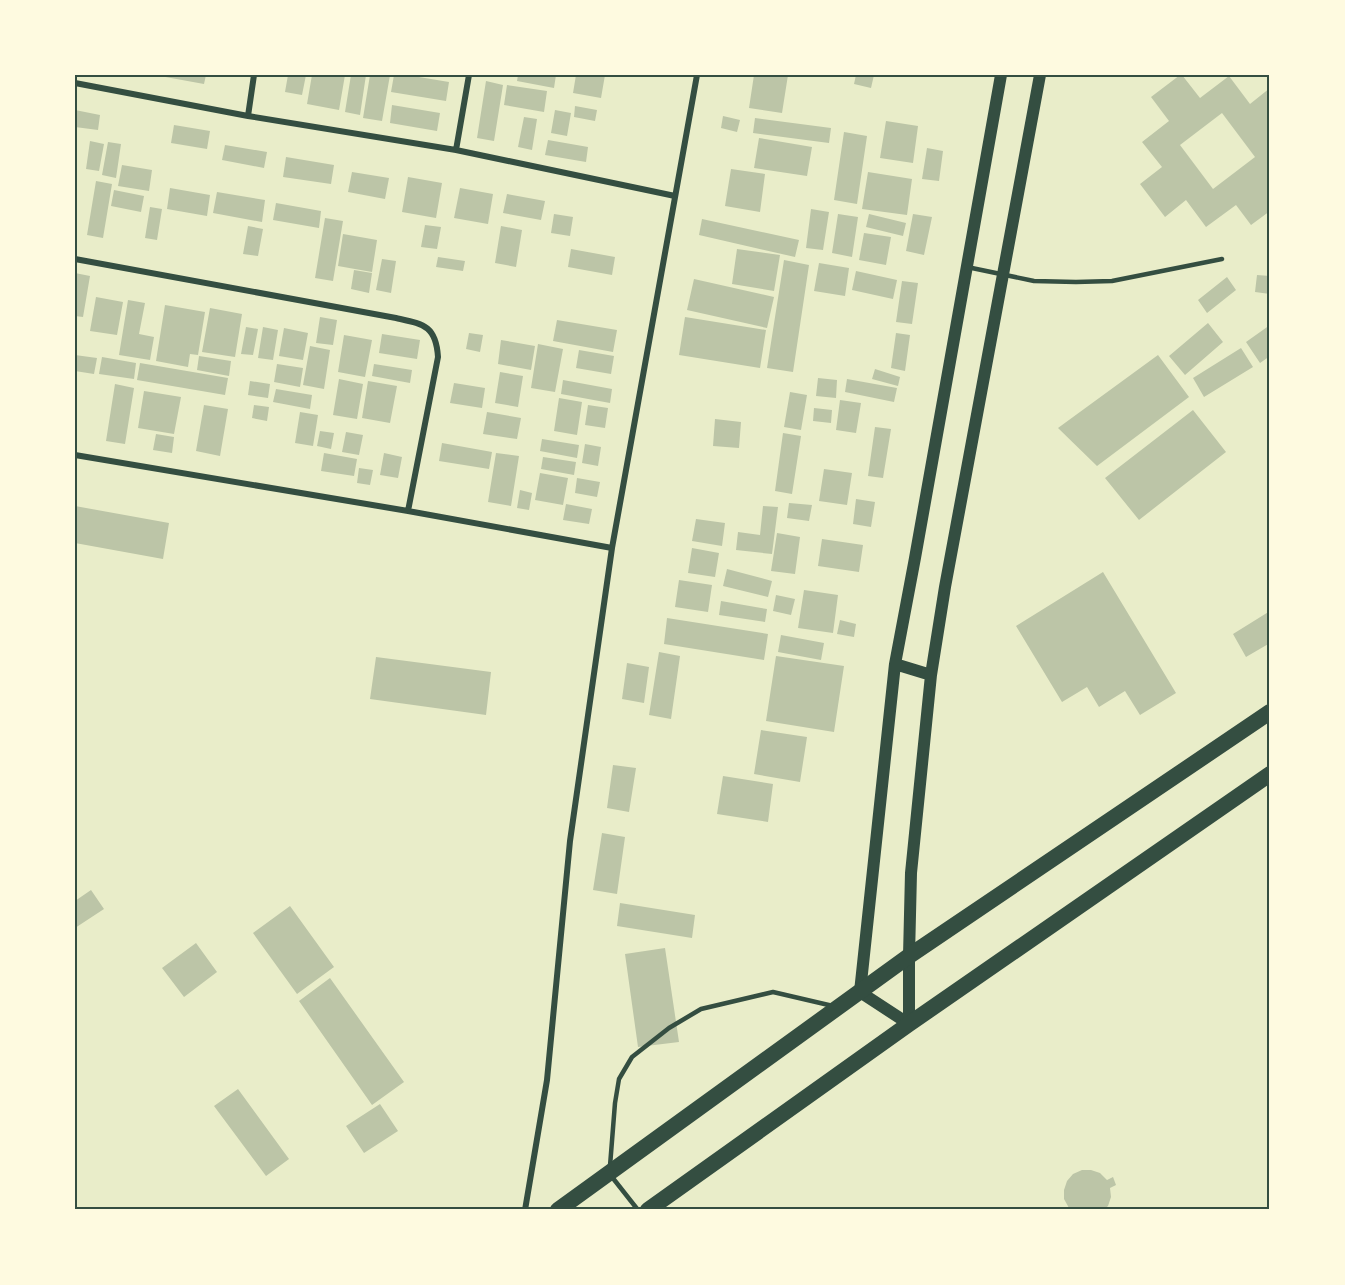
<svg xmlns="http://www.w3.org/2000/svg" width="1345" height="1285" font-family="'Sofia Sans Condensed',sans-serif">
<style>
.building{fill:#bcc5a7;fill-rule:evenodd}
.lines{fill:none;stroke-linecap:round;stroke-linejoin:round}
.service{stroke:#344e41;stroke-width:4.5}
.minor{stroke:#344e41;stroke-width:6}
.secondary{stroke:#344e41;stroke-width:12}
.trunk{stroke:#344e41;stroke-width:16}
.neatline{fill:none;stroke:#344e41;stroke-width:2}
</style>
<rect width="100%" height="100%" fill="#e9edc9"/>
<path class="building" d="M160,75H206L204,84L160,76Z
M288,75H306L302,95L285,92Z
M312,75H345L339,110L307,104Z
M351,75H366L360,115L345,112Z
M370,75H390L382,121L363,118Z
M394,75H407L449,82L446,101L391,92Z
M518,75H556L554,88L517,81Z
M576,75H605L601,98L573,93Z
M754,75H788L782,113L749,108Z
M856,75H874L871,88L854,84Z
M1180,75H1182L1200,98L1229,76L1250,104L1270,88V178L1267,181L1270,185V211L1251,225L1236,205L1206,227L1186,200L1165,217L1140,184L1162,167L1142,142L1169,121L1151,97ZM1222,113L1255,157L1213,189L1180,145Z
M486,81L503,85L494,141L477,138Z
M507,85L547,91L544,112L504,105Z
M392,105L440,113L437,131L390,123Z
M575,106L597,110L595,121L574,117Z
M75,110L100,115L98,130L75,127Z
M555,110L571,113L567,136L551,133Z
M723,116L740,120L737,132L721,128Z
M524,117L537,119L532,150L518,147Z
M755,118L831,128L829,143L753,133Z
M886,121L918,126L913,163L880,158Z
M174,125L210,131L207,149L171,143Z
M844,132L867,136L857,204L834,200Z
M759,138L812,147L807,176L754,168Z
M548,140L588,147L586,162L545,155Z
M90,141L104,144L99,171L86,169Z
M108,142L121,144L116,178L102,175Z
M225,145L267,152L264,168L222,160Z
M927,148L943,151L939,181L922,179Z
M286,157L334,165L331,184L283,177Z
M122,165L152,170L149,191L118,186Z
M731,169L765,174L760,212L725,206Z
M352,172L389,178L385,199L348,192Z
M868,172L912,179L907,215L862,209Z
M408,177L442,183L436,218L402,212Z
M96,181L112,184L103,238L87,235Z
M170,188L210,195L207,216L167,209Z
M460,188L493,194L488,224L454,218Z
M114,190L144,196L141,212L111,206Z
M217,192L265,200L262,222L213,213Z
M507,194L545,201L541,220L503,213Z
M276,203L321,211L319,228L273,220Z
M150,207L162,209L157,240L145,238Z
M811,209L829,212L823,250L806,248Z
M554,214L573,217L570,236L551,233Z
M838,214L858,217L852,257L832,253Z
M869,214L906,223L903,236L866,227Z
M913,214L932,217L924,255L906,251Z
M325,218L343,221L333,281L315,278Z
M702,219L799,240L795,257L699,235Z
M425,225L441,227L437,249L421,247Z
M248,226L263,229L258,256L243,254Z
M501,226L522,230L516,267L495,263Z
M864,233L891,237L886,265L859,260Z
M343,234L377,240L372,272L338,266Z
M571,249L615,257L612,275L568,267Z
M737,249L780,255L774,291L732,284Z
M438,257L465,261L463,271L436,267Z
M382,259L396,261L391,293L376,290Z
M784,260L809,265L793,372L767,368Z
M819,263L849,268L845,296L814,291Z
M354,270L372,273L369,293L351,289Z
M856,271L897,280L893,299L852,290Z
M75,273L90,276L83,317L75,316Z
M1257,275L1270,276V294L1255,292Z
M1227,277L1236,290L1207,313L1198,300Z
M694,279L774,297L767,328L687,310Z
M902,281L918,283L912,324L896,322Z
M96,297L123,302L117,335L90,331Z
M128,300L145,303L139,334L154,337L150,360L119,355Z
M165,305L205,312L198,355L190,354L188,367L156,361Z
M210,308L242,314L235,357L202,352Z
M320,317L337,320L333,345L316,343Z
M685,317L766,330L760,368L679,355Z
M557,320L617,330L613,352L553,341Z
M1208,323L1223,342L1185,375L1169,356Z
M1270,325V356L1260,363L1246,342Z
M246,327L258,329L253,355L241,354Z
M263,327L278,330L273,360L258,358Z
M284,328L308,333L303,360L279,356Z
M469,333L483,335L480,352L466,349Z
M896,333L910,335L905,371L891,368Z
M382,334L420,340L417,359L379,353Z
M344,335L372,340L365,377L338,372Z
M501,340L535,346L531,370L498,364Z
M538,344L563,349L555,392L531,388Z
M310,346L330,350L324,389L303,385Z
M1241,348L1253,367L1204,397L1193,378Z
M579,350L614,356L611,374L576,368Z
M75,355L97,358L94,374L75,371Z
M1158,355L1189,397L1097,466L1058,428Z
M199,356L231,361L229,376L197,370Z
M102,357L136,363L134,379L99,374Z
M140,363L228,378L225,395L137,380Z
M277,364L303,368L300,387L274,382Z
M374,364L412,370L410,383L372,376Z
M875,369L900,377L898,386L872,379Z
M500,372L523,376L518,407L495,403Z
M818,378L837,380L836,398L816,396Z
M339,379L363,384L357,419L333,415Z
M847,379L897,388L894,402L845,392Z
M563,380L612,389L610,403L561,394Z
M250,381L270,384L268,398L248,395Z
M368,381L397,386L390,423L362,418Z
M454,383L485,388L482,408L450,403Z
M115,384L134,388L125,444L106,441Z
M276,389L312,395L310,409L273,402Z
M144,391L181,397L174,434L138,428Z
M790,392L807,395L801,430L784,427Z
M559,398L582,402L577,435L554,431Z
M840,400L861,403L856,433L836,430Z
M204,405L228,409L220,456L196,451Z
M254,405L269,407L267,421L252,418Z
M588,405L608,408L605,428L585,425Z
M814,408L832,410L831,423L813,421Z
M1193,410L1226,452L1139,520L1105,478Z
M300,412L318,415L313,446L295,443Z
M487,412L521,418L517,439L483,434Z
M715,419L741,422L739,448L713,446Z
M875,427L891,429L883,478L868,476Z
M320,431L334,433L331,449L317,446Z
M346,432L363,435L359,455L342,452Z
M783,433L801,436L792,494L775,491Z
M156,434L174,437L172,453L153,450Z
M542,439L579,445L577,458L540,451Z
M442,443L492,452L489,469L439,461Z
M585,444L601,447L598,466L582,463Z
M324,453L357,459L354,476L321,471Z
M384,453L402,457L398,478L380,475Z
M496,453L519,456L511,506L488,502Z
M543,457L576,462L574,475L541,469Z
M359,468L373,470L370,485L357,483Z
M824,469L852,473L847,505L819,501Z
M540,473L568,478L563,505L535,500Z
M577,478L600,482L597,497L575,493Z
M520,490L532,493L529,510L517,508Z
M856,499L875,502L871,527L853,524Z
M789,503L812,505L809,521L787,518Z
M566,504L592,509L589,524L563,520Z
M75,506L169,523L163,559L75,543Z
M763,506L778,507L772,554L736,550L738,532L760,535Z
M696,519L725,523L722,546L692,541Z
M777,533L800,537L795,574L771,571Z
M822,539L863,545L859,572L818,566Z
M692,548L719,553L715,577L688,573Z
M727,569L772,581L768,597L723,586Z
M1103,572L1176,693L1140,715L1125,691L1099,707L1087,687L1062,702L1016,626Z
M679,580L712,585L708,612L675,607Z
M804,590L838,595L833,633L798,628Z
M776,595L795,599L791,615L773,611Z
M721,601L767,609L765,622L719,615Z
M1270,611V643L1246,657L1233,634Z
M667,618L768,634L764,660L664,644Z
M840,620L856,624L854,637L837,634Z
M781,635L824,643L821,660L778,652Z
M659,652L680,656L671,719L649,715Z
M776,656L844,666L834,732L766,721Z
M376,657L491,672L486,715L370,699Z
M627,663L649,667L644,703L622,699Z
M761,730L807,737L800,782L754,774Z
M613,765L636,768L629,812L607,808Z
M723,776L773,784L768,822L717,814Z
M602,833L625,837L617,894L593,890Z
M91,890L104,909L75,928V901Z
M620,903L695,915L692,938L617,926Z
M290,906L334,967L297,994L253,933Z
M196,943L217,972L184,997L162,968Z
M665,948L679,1042L638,1047L625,954Z
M330,978L404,1082L372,1105L299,1001Z
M238,1089L289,1159L266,1176L214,1106Z
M380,1104L398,1131L364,1153L346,1126Z
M1082,1170H1091L1100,1173L1107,1180L1113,1177L1116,1185L1110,1188L1111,1197L1108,1206L1103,1210H1067L1069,1208L1064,1199V1190L1067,1181L1073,1174Z"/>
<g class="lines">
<path class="service" d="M967,267L1034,281L1076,282L1112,281L1222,259
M610,1166L615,1103L619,1079L632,1057L669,1028L701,1009L773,992L833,1006
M612,1177L638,1210"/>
<path class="minor" d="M75,83L248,116L456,150L675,196
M248,116L254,75
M456,150L469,75
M75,259L396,318C423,324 436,325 438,357L408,511
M75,455L408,511L612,548
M525,1210L547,1080L570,841L612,548L697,75"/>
<path class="secondary" d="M895,664L931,675
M909,1024L860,992L895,664L915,558L1001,75
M909,1024V956L911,873L931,675L945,587L1040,75"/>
<path class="trunk" d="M558,1210L909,956L1270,712
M648,1210L909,1024L1270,774"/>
</g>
<rect width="1345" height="1285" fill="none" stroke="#fefae0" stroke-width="153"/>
<rect x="76" y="76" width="1192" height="1132" class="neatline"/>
</svg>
